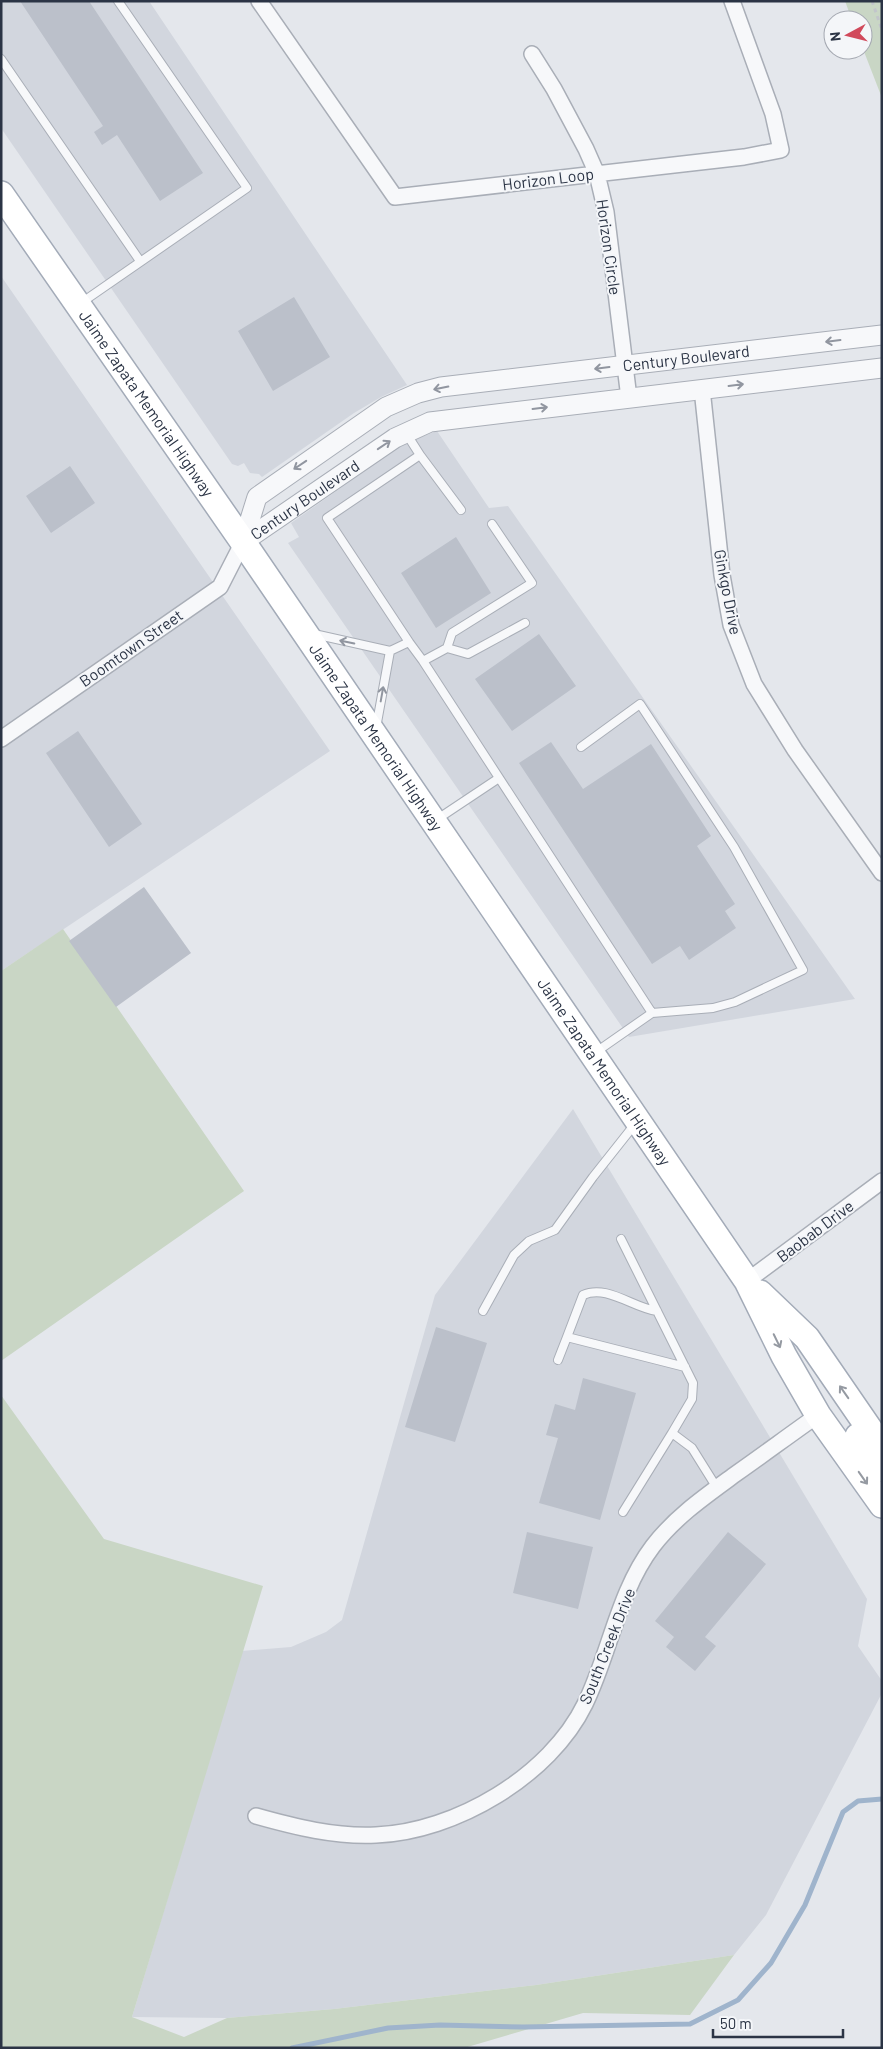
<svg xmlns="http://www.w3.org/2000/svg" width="883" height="2049" font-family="Barlow,sans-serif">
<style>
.built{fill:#d2d6de}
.green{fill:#c9d6c5}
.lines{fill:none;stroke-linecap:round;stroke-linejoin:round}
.stream{stroke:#9fb4cc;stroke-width:5}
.building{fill:#bbc0ca}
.service-casing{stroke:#a9aeb7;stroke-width:10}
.minor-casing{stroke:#a9aeb7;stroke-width:18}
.tertiary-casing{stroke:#a9aeb7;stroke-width:21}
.primary-casing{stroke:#a3abb8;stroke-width:28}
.path{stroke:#c2c5cb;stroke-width:3;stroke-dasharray:4 4;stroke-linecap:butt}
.service{stroke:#f7f8fa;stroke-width:8}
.minor{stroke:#f7f8fa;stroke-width:15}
.tertiary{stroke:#f7f8fa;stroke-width:19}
.primary{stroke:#fff;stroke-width:25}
.oneway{stroke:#9196a0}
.oneway2{stroke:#959aa2}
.labels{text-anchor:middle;stroke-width:4;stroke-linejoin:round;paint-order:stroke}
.street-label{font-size:16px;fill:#2b3445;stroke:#f4f6f9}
</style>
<rect width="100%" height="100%" fill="#e4e7ec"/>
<path class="built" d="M1,1H149L407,385L381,397L354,413L262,477L259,474L250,473L244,463L238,466L232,464L1,128Z
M1,276L330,751L1,971Z
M437,431L489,508L508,506L855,999L629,1037L288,543L299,537L291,523L403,444Z
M573,1109L867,1599L858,1646L882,1681V1693L766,1915L734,1955L536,1985L334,2009L227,2018L132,2017L242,1651L291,1647L326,1632L342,1620L435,1295Z"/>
<path class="green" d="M845,1H882V98L863,49V20H852Z
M63,929L244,1191L1,1361V971Z
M1,1395L104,1539L263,1586L132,2017L184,2037L227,2018L334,2009L536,1985L734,1955L690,2015L583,2013L464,2048H1Z"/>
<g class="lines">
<path class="stream" d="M292,2048L388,2028L440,2025L523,2027L690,2024L738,2000L771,1963L805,1905L843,1812L858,1801L882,1799"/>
</g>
<path class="building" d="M20,1H89L203,173L160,201L117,135L102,145L94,132L103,126Z
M294,297L330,357L273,391L238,331Z
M70,466L95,503L51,533L26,496Z
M456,537L491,593L436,628L401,573Z
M539,634L576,686L512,731L475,679Z
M78,731L142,824L109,847L46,753Z
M551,742L583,789L651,744L711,836L697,846L735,904L725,911L736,928L689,960L680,946L652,964L519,763Z
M144,887L191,953L116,1007L69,941Z
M436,1327L487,1343L455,1442L405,1427Z
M583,1378L636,1393L600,1520L539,1503L558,1438L546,1435L555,1404L575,1410Z
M527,1532L593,1547L578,1609L513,1593Z
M728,1532L766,1564L705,1637L716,1646L695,1671L666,1647L674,1637L655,1621Z"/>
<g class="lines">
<g class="service-casing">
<path id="service" d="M1,59L140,261
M81,303L247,188L118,1
M406,433L420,455
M314,634L390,651L409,642L423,661L652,1013L596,1052
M409,642L327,518L420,455L461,510
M447,648L452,633L532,583L492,524
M423,661L447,648L468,654L525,623
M376,728L390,651
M581,747L640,704L734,847L803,970L735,1002L713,1008L652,1013
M436,820L499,778
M621,1239L693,1383L692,1399L672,1433L692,1448L717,1488
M483,1311L514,1255L529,1241L555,1230L593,1177L635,1124
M657,1311C633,1308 607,1284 583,1295L567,1337L685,1367
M558,1360L567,1337
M623,1512L672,1433"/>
</g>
<g class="minor-casing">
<path id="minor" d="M259,1L395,197L744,157L781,150L773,114L732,1
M532,54L554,89L586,149L597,174L606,212L629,398
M702,389L722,575L731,625L754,684L795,750L882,873
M1,739L220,587L243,542
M747,1281L882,1181
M256,1816C295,1827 335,1837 376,1835C455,1832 550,1776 585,1704C610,1653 618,1592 653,1546C676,1516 707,1495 737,1473C764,1454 791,1434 818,1415"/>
</g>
<g class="tertiary-casing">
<g id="tertiary">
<path id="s1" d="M243,542L257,497L386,407L418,393L441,387L882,335"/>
<path id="s2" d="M243,542L395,438L430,422L882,368"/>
</g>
</g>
<g class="primary-casing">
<g id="primary">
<path id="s3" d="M1,194L243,542L747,1281L784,1356L818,1415L882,1505"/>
<path d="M760,1293L807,1338L882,1447"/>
<path d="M858,1436L882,1469"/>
</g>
</g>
<path class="path" d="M872,1L882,30"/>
<use href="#service" class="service"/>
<use href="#minor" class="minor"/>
<use href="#tertiary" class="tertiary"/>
<use href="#primary" class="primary"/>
</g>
<defs><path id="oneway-shaft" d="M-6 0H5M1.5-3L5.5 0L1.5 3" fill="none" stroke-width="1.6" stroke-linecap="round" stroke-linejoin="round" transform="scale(1.25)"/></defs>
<g class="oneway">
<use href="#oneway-shaft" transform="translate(833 341) rotate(173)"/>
<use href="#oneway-shaft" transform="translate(602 368) rotate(173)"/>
<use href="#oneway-shaft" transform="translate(736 385) rotate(-7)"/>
<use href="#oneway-shaft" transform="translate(441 388) rotate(169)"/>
<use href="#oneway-shaft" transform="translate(540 408) rotate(-7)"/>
<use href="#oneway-shaft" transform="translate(384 445) rotate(-34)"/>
<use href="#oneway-shaft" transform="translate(300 465) rotate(146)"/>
<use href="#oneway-shaft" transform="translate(347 642) rotate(-168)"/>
<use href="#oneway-shaft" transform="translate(382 694) rotate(-80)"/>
</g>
<g class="oneway2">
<use href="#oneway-shaft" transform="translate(777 1341) rotate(64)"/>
<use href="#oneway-shaft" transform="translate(844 1392) rotate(-125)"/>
<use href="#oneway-shaft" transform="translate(863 1478) rotate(55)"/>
</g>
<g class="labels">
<g class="street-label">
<text transform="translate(548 179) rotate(-7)" y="6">Horizon Loop</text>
<text transform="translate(609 247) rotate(82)" y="6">Horizon Circle</text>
<text dy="6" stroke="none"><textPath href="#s1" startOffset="510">Century Boulevard</textPath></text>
<text dy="6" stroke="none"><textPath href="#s3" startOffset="255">Jaime Zapata Memorial Highway</textPath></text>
<text dy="6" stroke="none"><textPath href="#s2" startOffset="75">Century Boulevard</textPath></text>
<text transform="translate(728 592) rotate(79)" y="6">Ginkgo Drive</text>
<text transform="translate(131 648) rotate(-35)" y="6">Boomtown Street</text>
<text dy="6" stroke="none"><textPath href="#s3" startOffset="660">Jaime Zapata Memorial Highway</textPath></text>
<text dy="6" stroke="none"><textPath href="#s3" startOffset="1065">Jaime Zapata Memorial Highway</textPath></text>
<text transform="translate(815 1231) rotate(-37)" y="6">Baobab Drive</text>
<text transform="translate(607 1646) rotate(-68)" y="6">South Creek Drive</text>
</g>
</g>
<rect width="883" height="2049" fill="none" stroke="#2b3445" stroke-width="5"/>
<g transform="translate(848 35) rotate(263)"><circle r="24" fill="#f4f6f9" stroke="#a4a8b1"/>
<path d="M0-4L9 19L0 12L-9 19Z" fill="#d1495b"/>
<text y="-8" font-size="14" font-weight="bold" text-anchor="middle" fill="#2b3445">N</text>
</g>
<path d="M713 2029v8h130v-8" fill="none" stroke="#2b3445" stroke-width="2.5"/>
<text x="720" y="2029" font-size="15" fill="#2b3445" stroke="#f4f6f9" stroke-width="4" paint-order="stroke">50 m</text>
</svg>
